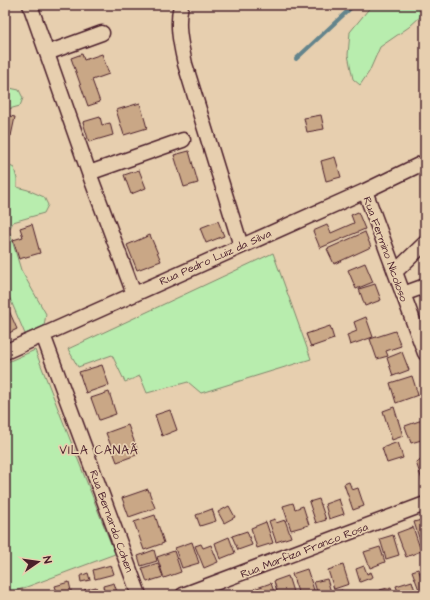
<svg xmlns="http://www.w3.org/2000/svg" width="430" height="600" font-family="'Architects Daughter',sans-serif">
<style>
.green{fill:#b8edae;stroke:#81866c}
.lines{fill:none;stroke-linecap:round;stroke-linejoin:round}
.stream{stroke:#64848c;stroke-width:4}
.building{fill:#c9a786;stroke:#4a1f2b}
.minor-casing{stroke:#4a1f2b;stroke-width:17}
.minor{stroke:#e7cfaf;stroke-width:14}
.labels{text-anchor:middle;stroke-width:3.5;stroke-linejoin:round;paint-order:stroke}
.street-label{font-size:11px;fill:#4a1f2b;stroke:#e7cfaf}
.neighbourhood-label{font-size:12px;letter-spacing:1px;fill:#4a1f2b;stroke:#e7cfaf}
</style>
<rect width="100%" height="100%" fill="#e7cfaf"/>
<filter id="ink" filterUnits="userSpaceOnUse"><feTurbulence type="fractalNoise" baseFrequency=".025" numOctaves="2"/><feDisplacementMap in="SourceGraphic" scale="8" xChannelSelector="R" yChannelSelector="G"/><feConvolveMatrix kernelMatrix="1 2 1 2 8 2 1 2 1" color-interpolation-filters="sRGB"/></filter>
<g filter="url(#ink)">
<path class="green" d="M372,5H425V14L421,16L409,27L380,47L369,72L360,85L353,79L348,55L350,32Z
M5,87L19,90L23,98L20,106L5,110Z
M5,162L6,164L14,168L17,179V187L28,190L44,197L48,205L44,213L13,222L9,230L21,270L46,314L44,326L25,334L5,287Z
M273,253L311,359L201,393L188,382L147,393L140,376L125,382L112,355L78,367L68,349Z
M35,350L115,554L5,595V363Z"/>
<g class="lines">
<path class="stream" d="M296,59L354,5"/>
</g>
<path class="building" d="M82,54L84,60L102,54L109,74L92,80L100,102L88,106L71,58Z
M140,103L147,128L124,135L116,110Z
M5,115L15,117L11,136L5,135Z
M321,115L324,129L307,132L304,118Z
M100,117L102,125L110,123L113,135L89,142L83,122Z
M189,151L198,183L184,187L174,155Z
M335,157L341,177L326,181L321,161Z
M139,170L146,188L131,194L124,175Z
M358,212L365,229L320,248L313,231L327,225L331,233L354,223L351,215Z
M218,221L224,236L206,243L200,228Z
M32,224L40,253L19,259L13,240L23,237L20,228Z
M365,232L371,247L334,264L327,249Z
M150,235L161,261L137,270L127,245Z
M365,263L373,282L356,289L348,270Z
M375,284L381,300L365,306L359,289Z
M425,301V311L422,302Z
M7,306L17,329L5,335V307Z
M366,317L373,337L350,345L347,335L357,331L354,322Z
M330,326L334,339L311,347L306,334Z
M395,331L401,346L386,351L388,356L377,359L370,339Z
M402,352L409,370L393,376L387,358Z
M102,365L109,385L86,393L79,372Z
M412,376L418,395L396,403L390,383Z
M109,392L116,414L99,420L91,398Z
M394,407L403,436L392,440L383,411Z
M170,410L177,430L162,436L155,415Z
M425,419V439L411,443L405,426Z
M128,425L139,454L117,462L106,433Z
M398,442L403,458L387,463L382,448Z
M425,459V483H423L416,462Z
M349,482L352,490L358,488L364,506L353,510L344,484Z
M148,489L155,508L129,517L122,498Z
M319,499L326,520L316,523L309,502Z
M339,499L344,514L329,519L325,504Z
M293,503L295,509L303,506L309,525L291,530L283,506Z
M229,506L235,517L224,523L218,512Z
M212,509L216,521L200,526L196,515Z
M155,515L164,543L144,550L134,522Z
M275,519L276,523L285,520L291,537L276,542L269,521Z
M425,519V549L423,550L414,522Z
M266,522L273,543L257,548L251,528Z
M413,527L421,551L406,557L397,533Z
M247,531L252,545L238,550L232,536Z
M393,535L399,555L386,559L380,539Z
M229,537L235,553L220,559L215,543Z
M192,542L199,563L182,568L175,548Z
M201,544L203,548L211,545L218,562L204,568L195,546Z
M380,547L385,562L370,568L364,552Z
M154,550L157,561L141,566L138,556Z
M174,551L181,572L164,578L157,557Z
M158,563L163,577L147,582L142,568Z
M111,565L114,574L95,579L93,570Z
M343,565L349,584L334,589L328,570Z
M364,566L367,574L371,572L373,577L360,582L356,569Z
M307,569L315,593L309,595H299L292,574Z
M418,569L421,576L425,575V595H421L412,571Z
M88,573L90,580L81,582L80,576Z
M288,576L294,595H278L274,581Z
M327,579L331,592L321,595H318L314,582Z
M412,581L416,594L413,595H399L396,586Z
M69,582L72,595H58L55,586Z
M114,583L118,595H105L103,586Z
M271,583L275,595H256L254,589Z
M96,587L99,595H85L84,590Z
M391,587L393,593L396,592L397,595H382L380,590Z
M342,590L343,595H331L330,594Z
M251,591L253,595H238Z"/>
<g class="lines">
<g class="minor-casing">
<path id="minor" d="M30,5L89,173L134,294
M181,5C176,25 181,45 185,64L241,246
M47,53L102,33
M89,173L183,140
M365,191L425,353
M395,272L425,243
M403,294L425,286
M43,335L139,595
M5,352L365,191L425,162
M183,595L425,504"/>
</g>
<use href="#minor" class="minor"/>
</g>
</g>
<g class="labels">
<g class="street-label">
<text transform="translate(386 249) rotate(70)" y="4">Rua Fermino Nicoloso</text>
<text transform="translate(215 257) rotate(-24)" y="4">Rua Pedro Luiz da Silva</text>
<text transform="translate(112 521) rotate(70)" y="4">Rua Bernardo Cohen</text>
<text transform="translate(304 550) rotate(-21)" y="4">Rua Marfiza Franco Rosa</text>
</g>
<g class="neighbourhood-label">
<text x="99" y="454">VILA CANAÃ</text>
</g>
</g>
<rect width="430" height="600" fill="none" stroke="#e7cfaf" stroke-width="20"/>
<rect x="10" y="10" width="410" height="580" fill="none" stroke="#4a1f2b" stroke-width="1.5" filter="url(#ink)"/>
<g transform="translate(38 562) rotate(77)" stroke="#e7cfaf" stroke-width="3" paint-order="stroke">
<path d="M0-3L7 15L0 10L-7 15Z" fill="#4a1f2b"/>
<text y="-6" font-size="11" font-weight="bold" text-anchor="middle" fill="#4a1f2b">N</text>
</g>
</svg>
